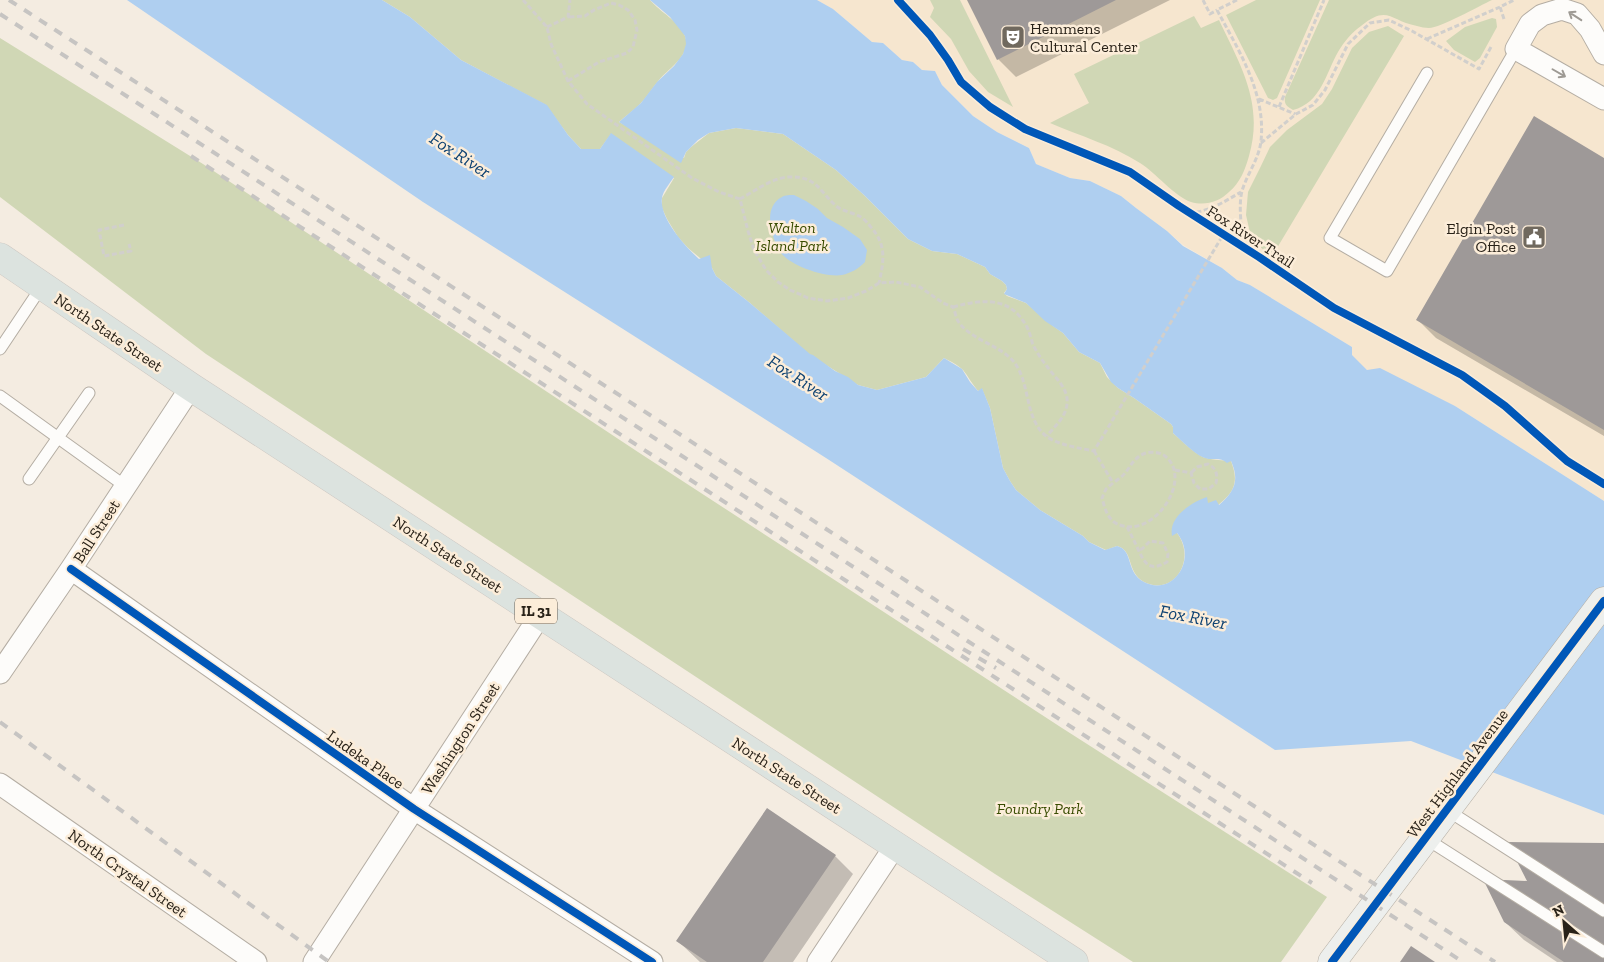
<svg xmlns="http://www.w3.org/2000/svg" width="1604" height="962" font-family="'Zilla Slab',serif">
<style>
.built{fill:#f6e6cf}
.green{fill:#d0d7b5}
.water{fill:#afcff0}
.shadow{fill:#0003}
.building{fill:#9e9998}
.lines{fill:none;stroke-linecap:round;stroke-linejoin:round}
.service-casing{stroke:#b4ada3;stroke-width:13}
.minor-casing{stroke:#b4ada3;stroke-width:23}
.secondary-casing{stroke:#b4ada3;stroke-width:29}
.primary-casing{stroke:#ccc7c2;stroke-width:29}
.path{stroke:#d1cfcc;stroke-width:3;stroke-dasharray:5 2.5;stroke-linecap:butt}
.service{stroke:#fdfcfa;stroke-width:11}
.minor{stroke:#fdfcfa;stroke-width:21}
.secondary{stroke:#edefed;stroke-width:28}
.primary{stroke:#dce3df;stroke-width:28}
.rail{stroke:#c6c4c2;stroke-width:4;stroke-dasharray:9 9;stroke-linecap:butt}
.cycleway-casing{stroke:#fcedd9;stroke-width:11}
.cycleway{stroke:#0057b8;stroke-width:8}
.oneway{stroke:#9e9a94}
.labels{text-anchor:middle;stroke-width:5;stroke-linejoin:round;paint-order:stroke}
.shield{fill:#fcedd9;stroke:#685f52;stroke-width:1}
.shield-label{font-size:15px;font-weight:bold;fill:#292218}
.poi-label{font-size:16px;fill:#292218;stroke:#fcedd9;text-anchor:start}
.park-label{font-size:16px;font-style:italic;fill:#394c00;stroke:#fcedd9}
.street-label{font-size:16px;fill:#292218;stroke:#fcedd9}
.water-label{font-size:18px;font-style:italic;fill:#0e4272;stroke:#fcedd9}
</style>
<rect width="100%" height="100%" fill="#f4ece1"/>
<path class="built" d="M817,0H1604V501L1455,406L1367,370L1351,355L1352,347L1250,285L1237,280L1222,268L1183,245L1167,231L1136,208L1121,196L1090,181L1070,178L1036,164L1029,148L997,132L973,116L942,85L935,71L922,70L913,62L902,60L883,43L872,42L833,9Z"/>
<path class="green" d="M382,0H650C661,13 678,20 685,36C692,55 669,68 659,80C652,88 647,97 640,104C633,111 625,116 619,122L684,158L686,152L691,147L709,133L736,128L783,134L836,170L864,195L908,239L932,251L957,254L985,267L990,274L1002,281L1006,285L1007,289L1004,293L1007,296L1026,303L1053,326L1063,333L1079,352L1100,363L1107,377L1118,388L1134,398L1171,424L1173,427V433C1181,440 1197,456 1206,458C1214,460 1223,460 1231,461C1234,470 1237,478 1233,488C1227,504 1188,525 1173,536L1177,533C1197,559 1174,597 1144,582C1126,572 1134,550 1117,546L1106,550L1089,542L1083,536L1040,510L1016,490L1010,481L1003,468L990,408L982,389L978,391C972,384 968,376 963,370C958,365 950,361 944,358L926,377L877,390L858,385L810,355L750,303L716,276L712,268L688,248L678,237L667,219L662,208V198L674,178L611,134L600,149H581L568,135L546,105L461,60L410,17Z
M930,0H960L1013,107L988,92L969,71L951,39L930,17L934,8Z
M1256,0H1320L1277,98L1273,100L1268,98L1226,15Z
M1329,0H1492C1479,6 1440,28 1429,28C1425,28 1421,27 1417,26C1390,21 1388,4 1361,26C1352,32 1344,42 1338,52C1326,73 1321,103 1293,110C1287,106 1284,105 1285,97Z
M1194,16L1201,28L1219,20C1241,66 1264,104 1249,156C1245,170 1240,183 1229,192C1219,202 1205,206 1191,202C1174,196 1156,173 1140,163C1112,145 1080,136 1050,123L1089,103L1074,74Z
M1492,18L1496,19L1497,27L1480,58L1475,62L1454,50L1446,41L1465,27Z
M1388,26L1404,36L1271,258L1251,237L1246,215L1248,192L1260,168L1270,147L1287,130L1322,104L1332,89L1352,48L1369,32Z
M0,38L203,164L638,452L1062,728L1327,897L1281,962H1133L995,874L206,354L0,197Z"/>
<path class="water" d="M127,0H382L410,17L461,60L547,105L568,135L581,149H600L611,133L674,177C670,183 663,191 662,198C659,218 686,247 699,259L710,255L712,268L716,276L750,303L810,354L813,355L835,371L848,377L858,385L877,390L926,377L944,358L962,369L970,382L978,391L982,388L990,408L1003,468L1010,481L1016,490L1040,510L1083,536L1089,542L1105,550L1117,546C1134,550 1125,572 1144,582C1173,597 1198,559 1177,533L1172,536C1168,517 1192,502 1207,497L1208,503L1216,500L1219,505C1234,492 1240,481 1231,461L1227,463C1220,456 1213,461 1205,458C1195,455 1181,440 1173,433V427L1171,424L1134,398L1118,388L1111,382L1100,363L1079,352L1063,333L1045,321L1026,303L1004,294L1007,289L1006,285L1002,281L990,274L985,267L957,254L932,251L908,239L864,195L836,170L783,134L736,128L709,133L698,140L686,152L681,163L619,122L641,103L657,82L674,66L683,54L686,44L685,36L670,17L650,0H817L833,9L872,42L883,43L902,60L913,62L922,70L935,71L942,85L973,116L997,132L1029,148L1036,164L1070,178L1090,181L1121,196L1136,208L1167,231L1183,246L1222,268L1237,280L1250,285L1352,347V355L1367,370L1380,368L1455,406L1604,501V815L1411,741L1275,750L826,458L423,202Z
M794,195L806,201L818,209L827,218L843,227L860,239L867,250L865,262C858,269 851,273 842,275C826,278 791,266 781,253C771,238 762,207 782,197C785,195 791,195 794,195Z"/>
<path class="shadow" d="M969,0H1170L1016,77L998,59Z
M1604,159V436L1436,338L1418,320Z
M1604,845V962H1557L1524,940L1505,922L1529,882Z
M835,856L853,874L793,962H700L678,941Z"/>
<path class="building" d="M967,0H1116L997,60Z
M1534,116L1604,158V430L1416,320Z
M767,808L836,855L763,962H707L676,941Z
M1507,842L1604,843V962H1564L1504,922L1483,879L1527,881Z
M1411,946L1435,962H1400Z"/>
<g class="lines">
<g class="service-casing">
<path id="service" d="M1427,73L1330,238L1387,271L1516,49
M0,349L42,286
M0,396L125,486
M29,479L89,393
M1447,810L1604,911
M1425,838L1604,952"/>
</g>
<g class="minor-casing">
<path id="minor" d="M1604,54L1590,29L1577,14L1562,9L1542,15L1530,24L1516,49L1604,99
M71,569L414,809L652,962
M0,673L71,569L191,387
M0,784L256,962
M314,962L541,614
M818,962L895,846"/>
</g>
<g class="secondary-casing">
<path id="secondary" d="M1332,962L1604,601"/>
</g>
<g class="primary-casing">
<path id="primary" d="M0,257L191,387L1074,962"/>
</g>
<path class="path" d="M523,0L547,27L551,44L568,81L587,104L692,178L719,192L740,199L748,231L754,250L766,270L778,282L790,290L808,298L827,301L848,298L866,291L879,283L896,282L920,287L943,303L953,307C955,311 956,318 958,321C969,339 1000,345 1014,362C1031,384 1024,418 1046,436C1058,445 1079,448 1094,451L1223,235
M1203,0L1210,14L1217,10
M1237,0L1217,10C1239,51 1266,93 1261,141C1259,159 1247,174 1242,191C1238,206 1242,232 1244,248
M1504,19L1500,7L1514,0
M547,27L568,17L570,0
M1427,39L1500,7
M568,81L599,62L627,53L633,47L637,30L635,20L628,10L619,5L611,3L594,10L585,16L568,17
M1259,99L1295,114
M1279,107L1324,0
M1261,143L1296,114L1313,105L1325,90L1348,44L1370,23L1389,20L1412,31L1479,69L1491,47
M740,199C755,191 774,176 792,177C816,177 820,191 835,205C841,211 851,212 859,216C863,218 867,222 870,226C887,245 884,260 879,283
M1189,213C1208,212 1224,202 1241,192
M124,225L99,230L104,256L131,251L129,244
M953,307C983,299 1010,296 1027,327C1030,333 1031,339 1033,345C1037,352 1041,359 1046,365C1054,377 1069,388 1067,404C1066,417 1054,427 1047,436
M1094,451L1113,483L1106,489L1102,498C1104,505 1106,514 1111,519C1113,522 1117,524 1120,525C1154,538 1194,479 1165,456C1160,452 1150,451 1143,454C1134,458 1131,466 1125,473C1122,477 1117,480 1113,483
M1175,470L1191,473L1194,483L1200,489H1209L1216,483C1218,474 1216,468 1208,464L1197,467L1191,473
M1127,527C1131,534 1134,541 1138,549C1145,564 1149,572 1167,562L1168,554L1163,543L1150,541L1142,549H1138"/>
<use href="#service" class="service"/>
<use href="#minor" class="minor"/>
<use href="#secondary" class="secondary"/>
<use href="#primary" class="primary"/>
<path class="rail" d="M9,0L1495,962
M0,14L1463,962
M191,156L1312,883
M963,649L996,668
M0,722L329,962"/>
<g class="cycleway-casing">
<path id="cycleway" d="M898,0L930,35L948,60L961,82L990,107L1025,129L1130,172L1179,206L1259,257L1334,308L1462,375L1505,406L1567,461L1604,484
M71,569L414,809L652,962
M1332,962L1604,601"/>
</g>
<use href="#cycleway" class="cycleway"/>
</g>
<defs><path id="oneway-shaft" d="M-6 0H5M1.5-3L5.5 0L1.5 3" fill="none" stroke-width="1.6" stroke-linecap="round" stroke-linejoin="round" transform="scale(1.25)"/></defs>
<g class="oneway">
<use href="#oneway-shaft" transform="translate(1575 16) rotate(-147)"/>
<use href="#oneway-shaft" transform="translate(1559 73) rotate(30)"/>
</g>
<defs>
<g id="theatre-square" transform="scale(1.25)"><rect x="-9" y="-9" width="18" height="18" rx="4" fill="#70695e" stroke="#fcedd9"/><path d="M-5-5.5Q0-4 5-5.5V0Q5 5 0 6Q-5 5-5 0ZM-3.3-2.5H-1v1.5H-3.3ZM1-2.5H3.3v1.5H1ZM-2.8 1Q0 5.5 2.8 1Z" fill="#fff"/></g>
<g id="civic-square" transform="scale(1.25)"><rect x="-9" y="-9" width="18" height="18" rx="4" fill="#70695e" stroke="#fcedd9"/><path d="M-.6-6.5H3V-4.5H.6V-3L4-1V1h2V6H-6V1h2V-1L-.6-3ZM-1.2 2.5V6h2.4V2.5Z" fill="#fff"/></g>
</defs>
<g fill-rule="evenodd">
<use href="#theatre-square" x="1013" y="37"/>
<use href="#civic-square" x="1534" y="237"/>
</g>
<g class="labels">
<rect class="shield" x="515" y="598.5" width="42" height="25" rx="4"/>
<g class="shield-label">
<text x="536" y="616">IL 31</text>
</g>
<g class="poi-label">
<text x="1030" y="34">Hemmens<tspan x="1030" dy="18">Cultural Center</tspan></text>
<text x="1516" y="234" text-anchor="end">Elgin Post<tspan x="1516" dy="18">Office</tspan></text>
</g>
<g class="park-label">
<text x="792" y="233">Walton<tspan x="792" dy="18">Island Park</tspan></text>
<text x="1040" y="814">Foundry Park</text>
</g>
<g class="street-label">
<text transform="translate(1251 236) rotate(33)" y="6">Fox River Trail</text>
<text transform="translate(109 332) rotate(34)" y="6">North State Street</text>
<text transform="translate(96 531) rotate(-57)" y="6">Ball Street</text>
<text transform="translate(448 554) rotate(33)" y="6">North State Street</text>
<text transform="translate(460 738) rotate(-57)" y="6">Washington Street</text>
<text transform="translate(366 759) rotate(35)" y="6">Ludeka Place</text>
<text transform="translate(1457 773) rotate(-53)" y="6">West Highland Avenue</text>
<text transform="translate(787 775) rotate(33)" y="6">North State Street</text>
<text transform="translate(128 873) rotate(35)" y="6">North Crystal Street</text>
</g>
<g class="water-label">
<text transform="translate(460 155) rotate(33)" y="6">Fox River</text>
<text transform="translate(798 378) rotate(33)" y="6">Fox River</text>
<text transform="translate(1193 617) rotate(11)" y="6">Fox River</text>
</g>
</g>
<g transform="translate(1564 922) rotate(333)" stroke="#fcedd9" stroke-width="4" paint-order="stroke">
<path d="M0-4L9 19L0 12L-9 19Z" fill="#292218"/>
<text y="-8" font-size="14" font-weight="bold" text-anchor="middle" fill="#292218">N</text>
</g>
</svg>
